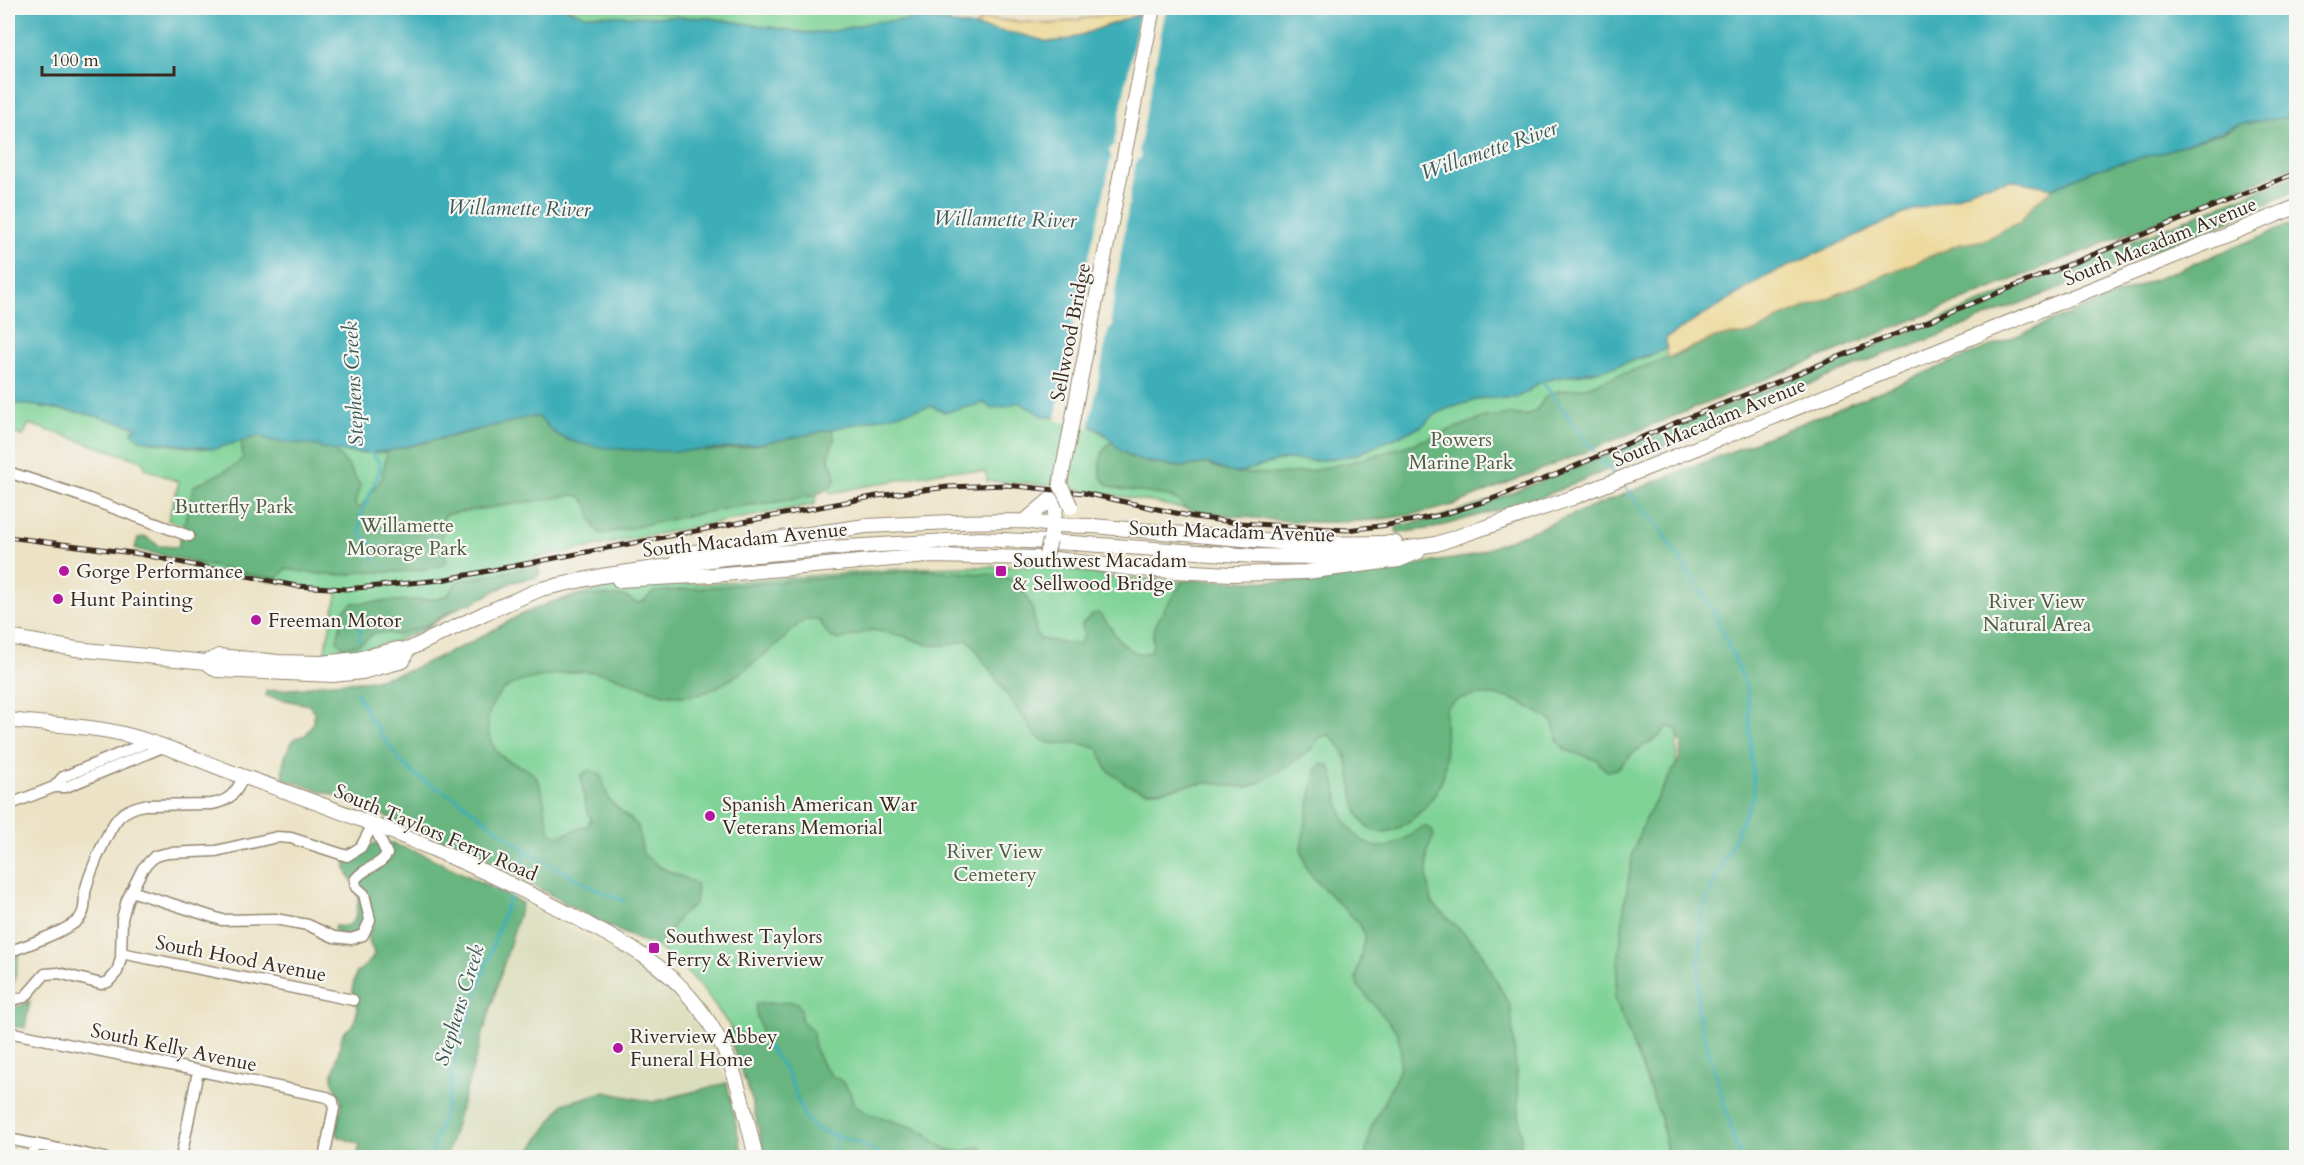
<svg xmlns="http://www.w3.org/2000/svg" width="2304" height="1165" font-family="Cardo,serif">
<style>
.built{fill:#dbdebd}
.green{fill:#7fd397;stroke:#5d7e5a;stroke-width:1.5}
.forest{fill:#67b580;stroke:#51704f;stroke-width:1.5}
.sand{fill:#eeda9e;stroke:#94825e;stroke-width:1.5}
.water{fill:#3daeb8;stroke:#3c6c6b;stroke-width:1.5}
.pier{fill:#ece3c6}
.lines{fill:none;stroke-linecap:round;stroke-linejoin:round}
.stream{stroke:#3daeb8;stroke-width:3}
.minor-casing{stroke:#948672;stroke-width:13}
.major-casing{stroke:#948672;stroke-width:16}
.minor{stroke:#fff;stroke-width:10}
.major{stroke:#fff;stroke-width:14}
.rail-casing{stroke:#3b2a1e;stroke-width:5}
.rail{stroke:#f6f6f2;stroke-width:3;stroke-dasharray:9;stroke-linecap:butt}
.major-bridge-casing{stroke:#948672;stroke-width:16;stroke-linecap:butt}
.major-bridge{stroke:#fff;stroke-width:14}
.poi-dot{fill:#b5179e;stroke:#f6f6f2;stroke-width:2}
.labels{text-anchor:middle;stroke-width:4.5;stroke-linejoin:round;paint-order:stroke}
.street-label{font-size:20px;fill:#3b2a1e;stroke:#f6f6f2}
.park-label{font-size:20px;fill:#4f5d42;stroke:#f6f6f2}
.poi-label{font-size:20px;fill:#3b2a1e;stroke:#f6f6f2;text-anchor:start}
.water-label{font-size:21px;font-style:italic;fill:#3c5854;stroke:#f6f6f2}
</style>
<rect width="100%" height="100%" fill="#f6f6f2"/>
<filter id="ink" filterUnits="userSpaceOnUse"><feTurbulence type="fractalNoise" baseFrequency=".0167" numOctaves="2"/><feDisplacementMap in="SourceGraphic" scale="12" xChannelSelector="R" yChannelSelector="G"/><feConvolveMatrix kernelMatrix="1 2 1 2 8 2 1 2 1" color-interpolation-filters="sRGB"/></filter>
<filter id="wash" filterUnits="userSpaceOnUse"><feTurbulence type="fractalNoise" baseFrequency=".008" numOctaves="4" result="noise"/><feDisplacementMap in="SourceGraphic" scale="24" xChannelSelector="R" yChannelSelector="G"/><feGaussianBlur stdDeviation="1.35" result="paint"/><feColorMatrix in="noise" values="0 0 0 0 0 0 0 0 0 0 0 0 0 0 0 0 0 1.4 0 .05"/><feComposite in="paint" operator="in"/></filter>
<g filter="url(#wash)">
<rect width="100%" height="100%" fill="#ece3c6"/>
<path class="built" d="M522,903L633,962L666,988L703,1032L717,1058L727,1083L653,1102L604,1092L563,1104L526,1157L446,1158Z"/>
<path class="green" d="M563,8H952L949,22L924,19L899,20L855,26L834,31L808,33L709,18L584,15Z
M2296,116L1941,306L1183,508L1185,509C1119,495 1054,483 987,481L986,472L949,470L831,493L827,489L835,480V471L829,461L830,430L815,504L539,557L423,630L395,641L372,647L324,653L338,592L191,568L199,530L168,520L179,482L146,469L142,461L29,424L23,436L8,432V402L84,413L138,427L132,431L133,434L141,440L200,449L259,436L334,451L363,453L776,442L931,406L945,412L985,403L1003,407L1018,402L1044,416L1087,423L1113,441L1238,473L1284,459L1317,461L1355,455L1422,426L1431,417L1446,409L1483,398H1515L1527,392L1542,381L1594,372L1649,356L2036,186Z
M1468,559L2296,1157L1679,724L1676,765L1644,821L1624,908L1615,998L1661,1118L1668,1157H769L740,1048L729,1025L699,984L681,966L661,950L633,932L403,678L550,603L583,593L617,586L715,583L917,568L1034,566L1063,567L1110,577L1227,584L1295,581Z
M19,954L11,997H8V959Z"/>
<path class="forest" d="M605,8H680L679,13Z
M2296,116V166L1453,505C1362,531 1277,523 1185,509L1179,501L1168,496L1120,489L1109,486L1100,476C1099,462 1100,449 1113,441L1129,457L1149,463L1181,467L1206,463L1229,472L1238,473L1274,474L1305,472L1351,462L1413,444L1485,417L1512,414L1525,416L1537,410L1545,397L1559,391L1583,388L1680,354L1711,339L1728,335H1745L1767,327L1779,318L1960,244L1984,240L2019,222L2035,203L2053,188L2094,170L2221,133L2241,124Z
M2296,175V190L2234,219L1907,348L1882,355L1734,415L1726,421L1539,498L1434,528L1398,533L1396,531L1397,526L1437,518L1501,497Z
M2296,222V1157H1668L1661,1118L1615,998L1624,908L1633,852L1644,821L1679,761L1682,745L1677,731L1672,727H1667L1660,736L1634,752L1617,769L1607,771L1601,766L1597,760L1566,750L1558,741L1552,721C1540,714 1527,705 1514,700C1496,693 1459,692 1446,708C1443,731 1449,755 1443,777C1435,805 1382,859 1359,816C1350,797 1353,776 1346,757C1343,749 1335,741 1330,735C1315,735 1317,746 1307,753C1297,760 1262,782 1252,786C1238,790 1224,783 1211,783C1174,783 1151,804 1119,779C1116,776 1110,773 1108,770C1104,765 1101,756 1099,749C1091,747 1082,743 1074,743C1056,743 1051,747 1035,735L972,644L968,640L945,645H928L904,636L873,630L838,640L829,636L818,619C811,618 806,620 800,623C793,628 787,636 780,642C760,659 725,687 700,694C663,704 629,676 594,672C576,670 518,678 505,689C490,701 484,720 490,738C498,767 527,762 537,779C546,794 544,815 550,832L559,836L587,826L591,820L585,804L581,775L589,770L601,775L609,800L638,826L643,854L660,867L695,883L697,887L695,904L680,916L665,938L657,944L645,943L598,921L492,862L346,799L284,779C280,763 286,750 295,738L306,735L313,723L314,711L309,705L266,696V691L304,688L318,684L375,680L410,670L472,642L518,616L552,602L588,595L624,596L637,603L644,601L653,592L923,570L999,575L1017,582L1025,593L1033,611L1036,633L1041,639L1078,645L1084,637L1082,624L1093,614L1098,613C1109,621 1112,633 1121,642C1127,649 1141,658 1150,651C1155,647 1152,639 1153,633C1159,614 1173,597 1184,580L1298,582L1467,557L1780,432Z
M539,417L554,433L711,451L746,447L830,429C839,440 832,444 829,454C825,464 841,473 833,484C830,489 820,493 814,495C789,502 762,503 736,507C691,514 647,525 602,534C586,525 595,499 575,495L447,514L444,517C442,526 440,544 444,553C445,556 447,559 447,562C438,572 380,573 365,571C360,570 357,574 352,574C331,577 307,572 286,569L278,578L257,576L139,550L135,548L138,538L146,537L159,546L178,547L194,486L235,466L243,458L241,440L259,436L272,441L314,445L334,451L348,465L360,485L355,504L356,507L360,508L382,478L387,451L458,435L523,418Z
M537,566L540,572L537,577L512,582L472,603L464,604L447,613L426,626L397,635L389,633H373C366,643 356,646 343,647L337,641L344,610L353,603L437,599L448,595L458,581Z
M1321,764L1329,765C1337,781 1336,801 1344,818C1347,825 1352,832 1358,837C1381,858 1402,842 1423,826L1431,829L1434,835L1427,852V875L1432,903L1479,948L1511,1008L1522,1150L1520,1157H1365L1371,1128L1399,1071L1401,1050L1397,1032L1358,986L1356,978L1365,935L1359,923L1318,883L1306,868L1301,848L1316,770Z
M384,841L425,855L522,903L446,1157H357L360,1144L339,1137L336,1132L342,1102L332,1079L343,1033L354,1024L358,1008L352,990L356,974L372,959L374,953L364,929L353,934H337L334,930L335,926C349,928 356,923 357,909C358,905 359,898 359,894C356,880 343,876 346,859L364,847Z
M30,1001L25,1028L8,1025V1008L21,1006Z
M790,1002L797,1003L801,1010V1020L813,1031L814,1047L822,1063L832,1076L840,1080L849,1090L854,1104L864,1112L924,1131L933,1141L948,1150L963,1152L978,1146L982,1148L985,1157H765L751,1097L727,1032L729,1030C739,1031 745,1038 756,1038L761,1033C762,1023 753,1015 756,1004Z
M727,1083L743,1157H526L563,1104L604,1092L653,1102Z"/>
<path class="sand" d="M1136,10L1137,15L1070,39L1049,42L975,26L983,19L1052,24L1105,15H1117Z
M2011,180L2053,188L2035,203L2019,222L1984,240L1960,244L1779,318L1767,327L1745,335H1728L1711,339L1667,358L1666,338L1765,277L1910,211L1957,197L1977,187Z"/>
<path class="water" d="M8,8H563L584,15L709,18L808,33L834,31L873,22L924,19L1019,34L1049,42L1070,39L1137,15L1150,8H2296V116L2241,124L2164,152L2094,170L2053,188L2011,180L1977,187L1957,197L1910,211L1765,277L1666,338V349L1610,368L1542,381L1527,392L1515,398H1483L1446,409L1431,417L1422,426L1355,455L1317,461L1284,459L1238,473L1229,472L1206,463L1181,467L1138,460L1121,451L1105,434L1087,423L1044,416L1018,402L1003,407L990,408L985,403L945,412L931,406C826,430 730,460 621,449C598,447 575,446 555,433C549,429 544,422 539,417H531L387,451L363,453L334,451L314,445L272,441L259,436L214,449L141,440L133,434L132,430L136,429L137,427L84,413L8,402Z"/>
<path class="pier" d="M1145,8H1166L1139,150L1141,157L1136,162L1131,189L1111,319L1113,326L1108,331L1089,428L1055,420L1073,324L1071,318L1076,312L1106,184L1111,157L1109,150L1114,145L1140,10Z"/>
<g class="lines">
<path class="stream" d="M1542,381L1594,451
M368,449L379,462L380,470L360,517V533L375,547L373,561
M1602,460L1616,477
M1621,482L1661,530L1715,614L1747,688L1754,794L1702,910L1697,1010L1740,1158
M359,640L362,617
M356,692L369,716L400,761L418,777L459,800L525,850L522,862
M525,850L590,886L623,901
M762,1039C770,1050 780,1061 787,1073C803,1101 795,1127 835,1135L834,1158
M836,1135L856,1142L889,1158
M432,1158L435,1141L448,1102L457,1049L510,896"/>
</g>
</g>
<g filter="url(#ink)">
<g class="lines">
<g class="minor-casing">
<path id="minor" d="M8,472L81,496L189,536
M54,787L63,777L148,742
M8,805L54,787H66L163,747
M131,891L222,920L275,919L308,925L334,937L351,939L363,935L370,920L364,894L356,887L355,880C362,868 380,867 387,854L373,824
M8,952C23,947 69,930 79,919C86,911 84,902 85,893C88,876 108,829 119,817C126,810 134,807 144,805L212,804C229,801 237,793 243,776
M121,953L353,1000
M8,1001L25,997L45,974L59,973L101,984L108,982L117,972L121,958L122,919L127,900L143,868L155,856L168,853L216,851L277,837L291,838L347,856L361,847L373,824
M8,1032L327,1097L333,1101L334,1108L324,1158
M8,1139L104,1158
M32,1158L35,1144
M181,1158L198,1071"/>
</g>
<g class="major-casing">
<path id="major" d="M1060,484L1153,8
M1025,521L1059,492
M1051,534L1059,492
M677,555L781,538L866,526L952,522L1025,521L1052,525L1093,526L1300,544L1395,543
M619,580L713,575L927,556L1046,558L1138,569L1231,574L1306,572L1399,560L1418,552
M8,637L76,649L206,662L217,670L333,675L362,672L403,661L407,650
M206,662L219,656L278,662L322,663L357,659L398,649L407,650L485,613L541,589L601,576L724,558L831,548L981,539L1072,543L1254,556L1320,557L1376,553L1436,544L1572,498L2296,207
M8,720C47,725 88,725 127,735C164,744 200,761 236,774C352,814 465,858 573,916C615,939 659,959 690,997C732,1045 742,1097 756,1158"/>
</g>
<use href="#minor" class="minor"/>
<use href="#major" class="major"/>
<g class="rail-casing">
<path id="rail" d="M8,537L140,554L296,586L346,589L441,580L877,496L948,487L1006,485L1084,493L1194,517L1240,523L1347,530L1388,525L1441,515L1489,500L1557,474L1670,425L2296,173"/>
</g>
<use href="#rail" class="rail"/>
<g class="major-bridge-casing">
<path id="major-bridge" d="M1060,484L1071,507
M1046,555L1050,540"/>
</g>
<use href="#major-bridge" class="major-bridge"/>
</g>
</g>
<g class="poi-dot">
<circle cx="64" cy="571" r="6"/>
<rect x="995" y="565" width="12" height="12" rx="3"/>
<circle cx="58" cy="599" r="6"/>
<circle cx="256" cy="620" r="6"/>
<circle cx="710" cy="816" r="6"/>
<rect x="648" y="942" width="12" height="12" rx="3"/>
<circle cx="618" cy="1048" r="6"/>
</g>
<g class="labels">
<g class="street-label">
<text transform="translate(2160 241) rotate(-22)" y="7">South Macadam Avenue</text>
<text transform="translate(1070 332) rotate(-79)" y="7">Sellwood Bridge</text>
<text transform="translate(1709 422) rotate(-22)" y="7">South Macadam Avenue</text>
<text transform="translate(1232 531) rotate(2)" y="7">South Macadam Avenue</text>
<text transform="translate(745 539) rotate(-6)" y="7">South Macadam Avenue</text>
<text transform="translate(436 832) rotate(23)" y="7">South Taylors Ferry Road</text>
<text transform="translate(241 958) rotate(11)" y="7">South Hood Avenue</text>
<text transform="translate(174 1047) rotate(12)" y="7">South Kelly Avenue</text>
</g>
<g class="park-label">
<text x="1461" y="446">Powers<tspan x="1461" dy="23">Marine Park</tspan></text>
<text x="234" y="513">Butterfly Park</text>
<text x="407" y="532">Willamette<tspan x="407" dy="23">Moorage Park</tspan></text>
<text x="2037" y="608">River View<tspan x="2037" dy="23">Natural Area</tspan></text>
<text x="995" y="858">River View<tspan x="995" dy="23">Cemetery</tspan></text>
</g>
<g class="poi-label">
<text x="1013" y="567">Southwest Macadam<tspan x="1013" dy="23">&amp; Sellwood Bridge</tspan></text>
<text x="76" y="578">Gorge Performance</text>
<text x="70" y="606">Hunt Painting</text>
<text x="268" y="627">Freeman Motor</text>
<text x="722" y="811">Spanish American War<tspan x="722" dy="23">Veterans Memorial</tspan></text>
<text x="666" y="943">Southwest Taylors<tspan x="666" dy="23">Ferry &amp; Riverview</tspan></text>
<text x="630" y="1043">Riverview Abbey<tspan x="630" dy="23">Funeral Home</tspan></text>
</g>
<g class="water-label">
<text transform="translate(1489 150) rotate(-19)" y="7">Willamette River</text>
<text transform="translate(519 208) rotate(1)" y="7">Willamette River</text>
<text transform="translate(1005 219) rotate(1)" y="7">Willamette River</text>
<text transform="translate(353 384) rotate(-93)" y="7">Stephens Creek</text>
<text transform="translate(459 1005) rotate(-73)" y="7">Stephens Creek</text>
</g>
</g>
<rect width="2304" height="1165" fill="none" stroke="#f6f6f2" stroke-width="30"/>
<path d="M42 66v9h132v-9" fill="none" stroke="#3b2a1e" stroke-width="3"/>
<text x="51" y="66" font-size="18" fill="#3b2a1e" stroke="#f6f6f2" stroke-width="4.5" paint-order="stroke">100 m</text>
</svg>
